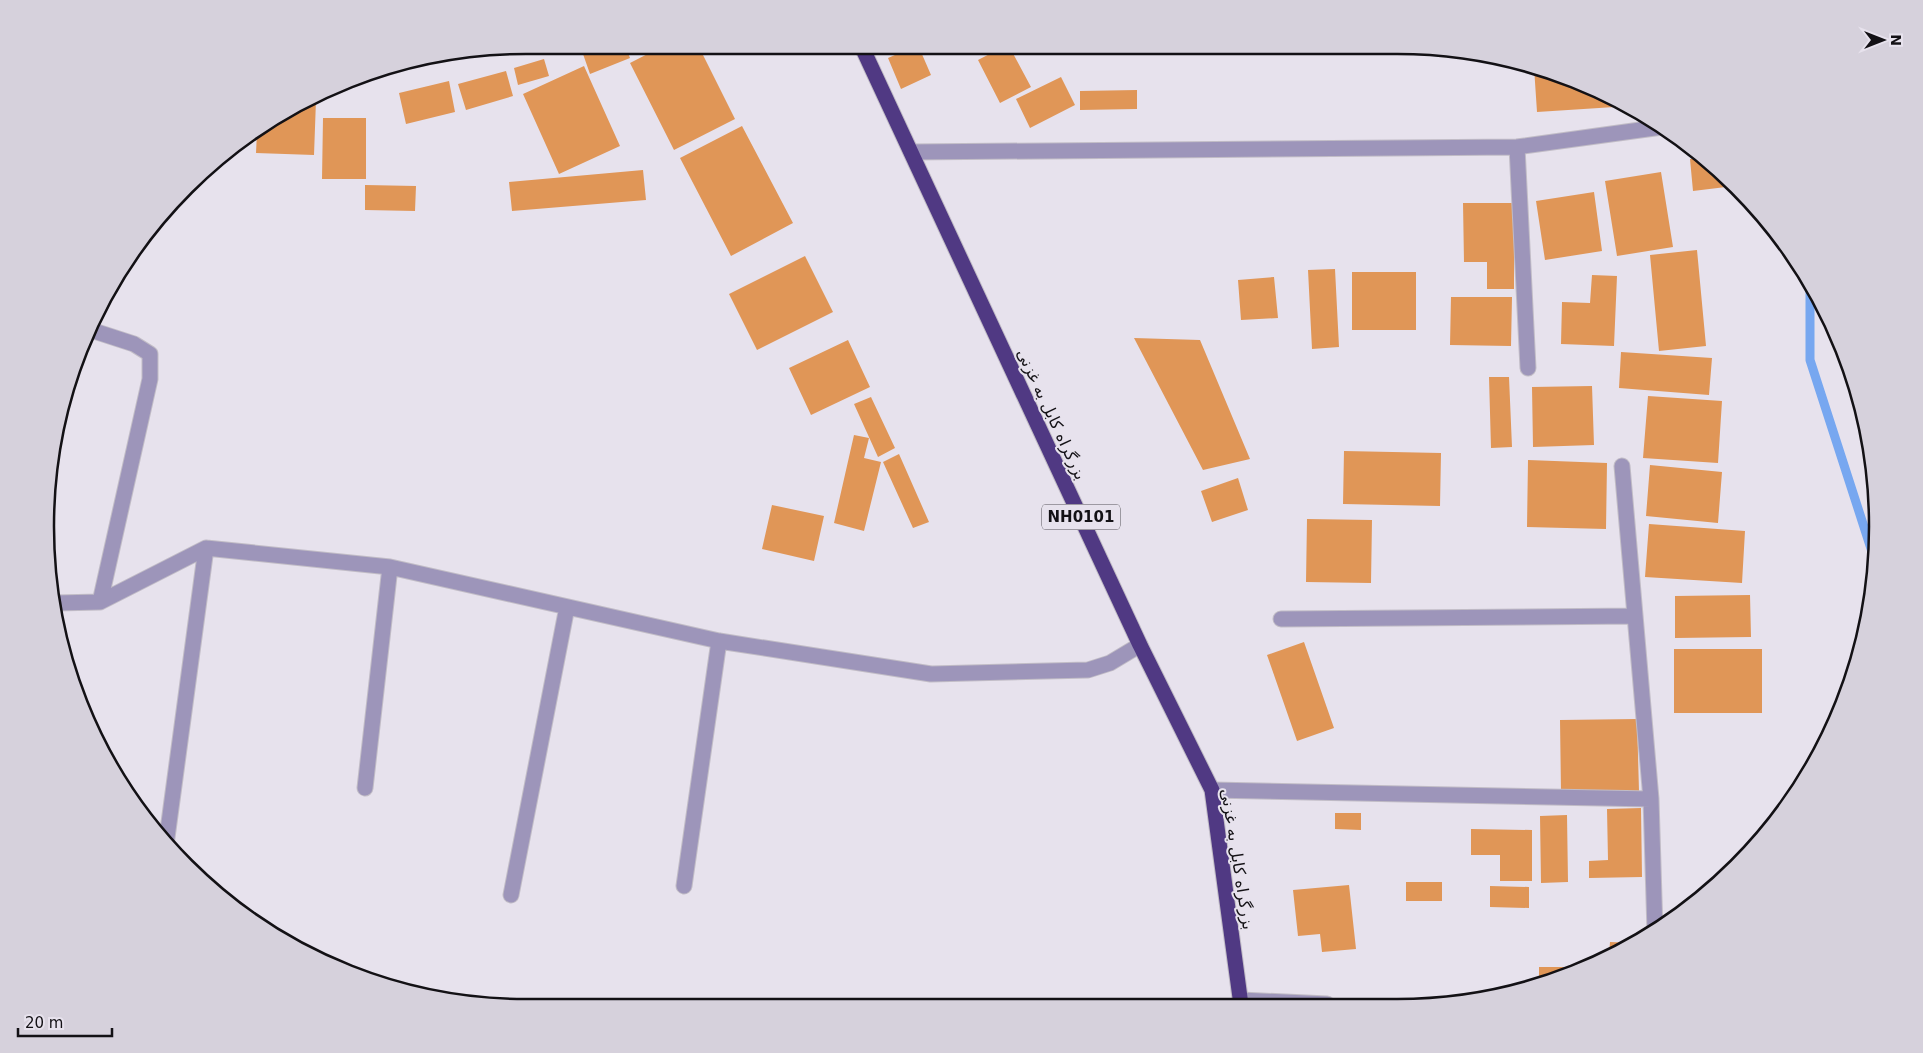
<svg xmlns="http://www.w3.org/2000/svg" width="1923" height="1053" font-family="'DejaVu Sans',Vazirmatn,sans-serif">
<style>
.lines{fill:none;stroke-linecap:round;stroke-linejoin:round}
.stream{stroke:#77a7f0;stroke-width:9}
.building{fill:#e09657}
.minor-casing{stroke:#c1bcc6;stroke-width:17}
.highway-casing{stroke:#c1bcc6;stroke-width:17}
.minor{stroke:#9d95ba;stroke-width:15}
.highway{stroke:#503983;stroke-width:15}
.labels{text-anchor:middle;stroke-width:4;stroke-linejoin:round;paint-order:stroke}
.shield{fill:#e7e2ed;stroke:#535056;stroke-width:1}
.shield-label{font-size:15px;font-weight:bold;fill:#131115}
.street-label{font-size:16px;fill:#131115;stroke:#e7e2ed}
.rim{fill:none;stroke:#131115;stroke-width:2.5}
</style>
<rect width="100%" height="100%" fill="#e7e2ed"/>
<g class="lines">
<path class="stream" d="M1810,284V360L1875,561"/>
</g>
<path class="building" d="M606,45H625L630,58L590,74L583,54Z
M665,45H698L735,119L674,150L630,63Z
M918,45L931,75L901,89L888,58Z
M1005,46H1009L1031,87L1000,103L978,60Z
M544,59L549,76L518,85L514,68Z
M584,66L620,146L559,174L523,94Z
M1534,67L1630,106L1537,112Z
M506,71L513,96L466,110L458,84Z
M1061,77L1075,105L1030,128L1016,99Z
M449,81L455,112L406,124L399,93Z
M1137,90V109L1080,110V91Z
M316,100L314,155L256,153L257,132Z
M323,118H366V179H322Z
M742,126L793,223L731,256L680,158Z
M1704,158L1714,164L1734,186L1693,191L1690,159Z
M643,170L646,200L512,211L509,182Z
M1661,172L1673,247L1617,256L1605,181Z
M365,185L416,186L415,211L365,210Z
M1594,192L1602,251L1545,260L1536,201Z
M1463,203H1514V289H1487V262H1464Z
M1697,250L1706,346L1659,351L1650,255Z
M805,256L833,312L757,350L729,294Z
M1335,269L1339,347L1312,349L1308,270Z
M1352,272H1416V330H1352Z
M1592,275L1617,276L1614,346L1561,344L1562,302L1590,303Z
M1274,277L1278,318L1241,320L1238,280Z
M1451,297H1512L1511,346L1450,345Z
M1134,338L1200,340L1250,459L1203,470Z
M848,340L870,387L811,415L789,368Z
M1621,352L1712,358L1709,395L1619,388Z
M1489,377H1509L1512,447L1491,448Z
M1592,386L1594,445L1533,447L1532,387Z
M1648,396L1722,401L1718,463L1643,458Z
M871,397L895,448L878,457L854,404Z
M854,435L869,438L864,458L881,462L864,531L834,523Z
M1344,451L1441,453L1440,506L1343,504Z
M899,454L929,522L913,528L883,462Z
M1528,460L1607,463L1606,529L1527,527Z
M1650,465L1722,472L1718,523L1646,516Z
M1238,478L1248,510L1212,522L1201,491Z
M772,505L824,516L814,561L762,549Z
M1307,519L1372,520L1371,583L1306,582Z
M1649,524L1745,531L1742,583L1645,577Z
M1750,595L1751,637L1675,638V596Z
M1304,642L1334,728L1297,741L1267,655Z
M1674,649H1762V713H1674Z
M1637,719L1639,791L1561,792L1560,720Z
M1641,808L1642,877L1589,878V861L1608,860L1607,809Z
M1335,813H1361V830L1335,829Z
M1567,815L1568,882L1541,883L1540,816Z
M1471,829L1532,830V881H1500V855H1471Z
M1406,882H1442V901H1406Z
M1349,885L1356,949L1322,952L1320,934L1298,936L1293,890Z
M1490,886L1529,887V908L1490,907Z
M1610,942L1633,943L1609,956Z
M1539,967H1569V974L1539,982Z"/>
<g class="lines">
<g class="minor-casing">
<path id="minor" d="M1517,147L1528,368
M911,152L1517,147L1662,127
M94,331L134,344L150,354V379L100,602
M1622,466L1651,799L1655,932
M56,603L100,602L206,548L390,567L719,641L931,674L1088,670L1110,663L1140,645
M1281,619L1635,616
M365,788L390,567
M1212,790L1651,799
M166,845L206,548
M684,886L719,641
M511,895L567,607
M1241,1000L1327,1004"/>
</g>
<g class="highway-casing">
<path id="highway" d="M861,45L1140,645L1212,790L1241,1005"/>
</g>
<use href="#minor" class="minor"/>
<use href="#highway" class="highway"/>
</g>
<g class="labels">
<rect class="shield" x="1042" y="504.5" width="78" height="25" rx="4"/>
<g class="shield-label">
<text x="1081" y="522">NH0101</text>
</g>
<g class="street-label">
<text transform="translate(1052 414) rotate(65)" y="6">بزرگراه کابل به غزنی</text>
<text transform="translate(1238 859) rotate(81)" y="6">بزرگراه کابل به غزنی</text>
</g>
</g>
<path d="M0 0H1923V1053H0ZM526 54H1397A472 472 0 0 1 1869 526V527A472 472 0 0 1 1397 999H526A472 472 0 0 1 54 527V526A472 472 0 0 1 526 54Z" fill="#d6d1dc" fill-rule="evenodd"/>
<path class="rim" d="M526 54H1397A472 472 0 0 1 1869 526V527A472 472 0 0 1 1397 999H526A472 472 0 0 1 54 527V526A472 472 0 0 1 526 54Z"/>
<g transform="translate(1883 40) rotate(90)" stroke="#e7e2ed" stroke-width="4" paint-order="stroke">
<path d="M0-4L9 19L0 12L-9 19Z" fill="#131115"/>
<text y="-8" font-size="14" font-weight="bold" text-anchor="middle" fill="#131115">N</text>
</g>
<path d="M18 1028v8h94v-8" fill="none" stroke="#131115" stroke-width="2.5"/>
<text x="25" y="1028" font-size="15" fill="#131115" stroke="#e7e2ed" stroke-width="4" paint-order="stroke">20 m</text>
</svg>
